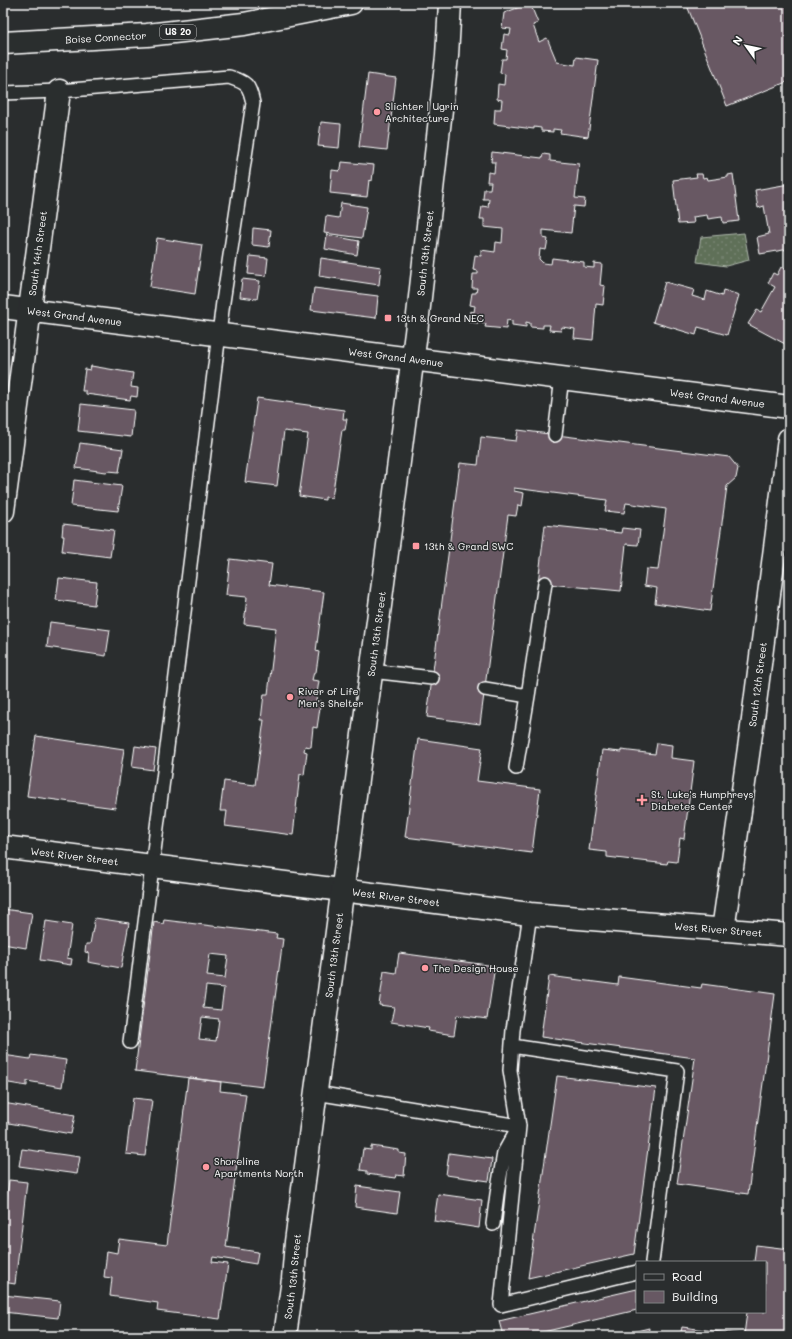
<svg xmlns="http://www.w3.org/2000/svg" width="792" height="1339" font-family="Mali,sans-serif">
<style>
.park{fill:url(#park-dots);stroke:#afb8ac}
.building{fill:#675863;stroke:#fff;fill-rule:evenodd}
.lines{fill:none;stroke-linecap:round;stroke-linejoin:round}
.lane-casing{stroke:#fff;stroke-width:16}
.street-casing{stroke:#fff;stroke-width:25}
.secondary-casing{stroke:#fff;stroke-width:25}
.highway-casing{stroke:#fff;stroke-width:25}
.lane{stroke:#2a2d2e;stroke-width:13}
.street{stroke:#2a2d2e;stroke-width:22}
.secondary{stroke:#2a2d2e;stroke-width:22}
.highway{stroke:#2a2d2e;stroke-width:22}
.poi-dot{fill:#ff9aa2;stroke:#2a2d2e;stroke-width:1.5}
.labels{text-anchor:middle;stroke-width:3;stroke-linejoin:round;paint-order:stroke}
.shield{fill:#2a2d2e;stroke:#bfc0c0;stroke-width:1}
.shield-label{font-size:9px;font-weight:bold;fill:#fff}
.street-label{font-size:10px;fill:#fff;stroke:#2a2d2e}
.poi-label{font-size:10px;fill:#fff;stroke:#2a2d2e;text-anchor:start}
</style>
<defs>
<pattern id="park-dots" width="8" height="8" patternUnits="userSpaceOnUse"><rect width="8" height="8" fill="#5f7059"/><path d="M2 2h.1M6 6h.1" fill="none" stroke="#778572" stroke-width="1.8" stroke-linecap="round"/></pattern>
</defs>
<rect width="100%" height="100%" fill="#2a2d2e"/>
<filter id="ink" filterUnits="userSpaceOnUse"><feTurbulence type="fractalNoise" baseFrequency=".025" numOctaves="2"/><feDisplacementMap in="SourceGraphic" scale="8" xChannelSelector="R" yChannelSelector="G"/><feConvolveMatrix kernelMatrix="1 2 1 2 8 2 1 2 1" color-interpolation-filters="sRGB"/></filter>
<g filter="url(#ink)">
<path class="park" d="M744,233L749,260L726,266L697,262L701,237Z"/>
<path class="building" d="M530,3L538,23L533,25L539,42L547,38L557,62L575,65L576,57L598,60L588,137L560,133L561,130L553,129V132L541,131V128L534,127V129L494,124L495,109H501L502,100L497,99L498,84L504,85L505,74L500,73L502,59H506L507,50L502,49L504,34L510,35L511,29L502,28L504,13Z
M686,3H789V81L727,106Z
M368,74L396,78L387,150L359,147Z
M321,122L341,124L339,148L318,146Z
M492,152L542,158L543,154L550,155V161L579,164L575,198L585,199L584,207L574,206L571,233L543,230V238L548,239L546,250L540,249L539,259L543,263L551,264L552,258L584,262V267L594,268V263L602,264L600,285L605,286L603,305L596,304L593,340L574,338L575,329L562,327L561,331L549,330L550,325H543V328L530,327V323L526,322V327L512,325V321L507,320L506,329L485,327L486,324L468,322L470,311L474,312L475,306L470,305L472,293H476L477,288H472L473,274H478V271L473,270L475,255L481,256V250L495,252L496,242L502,243L503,229L484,227V219H480L482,206L488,207L489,199H483L484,189H490L491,182H487L488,172L494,173L495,162H491Z
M342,162L374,165L372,181L369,180L367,197L330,193L332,170L339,171L341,169Z
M696,174H702L703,178L707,177L708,180L728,177V175L733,174L739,221L723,223L722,217L708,219L707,215L693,217L694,223L678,224L673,180L697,177Z
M789,184V249L760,254L757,237L769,234L764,206L758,208L755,190Z
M341,203L367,207L362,238L324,233L326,216L339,218Z
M253,228L271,230L269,247L252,245Z
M327,235L359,241L357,255L325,249Z
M157,238L202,245L195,294L150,287Z
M250,256L268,258L266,276L248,274Z
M321,258L381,267L379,285L319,276Z
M781,267L789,271V341L787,345L748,324L757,310L761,312L775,287L768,283L773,273L777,275Z
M242,279L260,281L257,299L240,297Z
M665,282L694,290L692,296L705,300L707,291L722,296L723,290L739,295L727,335L698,327L696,335L653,322Z
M314,288L378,296L376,318L311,310Z
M91,366L133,373L131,387L138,388L137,397L131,396L130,400L86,394V391H82L85,369L90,370Z
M257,398L344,410L343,419H347L345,430H342L332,498L325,497V500L299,496L308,434L284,431L277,486L245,482Z
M81,404L134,410L131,437L78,431Z
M518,430L729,457L738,468L736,478L727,486L710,611L655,603L657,588L644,586L646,569L658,570L666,509L626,503L624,513L605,511L607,500L514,488V491L524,493L522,506L518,505L516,516L508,515L480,724L427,717L460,463L478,465L481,437L516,441Z
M80,443L123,449L119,472L108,471L106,472L76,468Z
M74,480L122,486L118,511L71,506Z
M63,524L114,530L110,557L62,551L64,536H62Z
M545,525L621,533L622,528L640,530L638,545L626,544L621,591L538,583Z
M230,559L272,564L269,585L324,592L316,651L319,652L316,672H314L312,680L319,681L316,700L321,701L317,728L313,727L311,747L305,746L304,751L307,752L304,775L300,774L293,835L225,826L227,811H220L224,781L255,785L264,720H261L264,694H268L276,628L244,624L247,597L226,595Z
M59,578L97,582L94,605L56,600Z
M50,622L110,630L106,656L47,647Z
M36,736L124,749L115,808L27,796Z
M418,739L482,748L477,781L540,789L532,853L405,837Z
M657,743L672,745L671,758L694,761L684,839L680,838L677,862L668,861L667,864L607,857V852L589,850L602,750L621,752V750L655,754Z
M135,746L156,749L153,770L132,767Z
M3,909L32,913L26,948L3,944Z
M95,918L129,923L121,968L88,962L89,953L85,952L86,944H90Z
M164,920L277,934L276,938L283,939L263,1087L135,1071L154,922L163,924ZM210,954L228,956L225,978L207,976ZM206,986L224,988L221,1010L203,1008ZM202,1017L219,1019L216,1041L199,1039Z
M46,921L72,925L67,958L72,959L71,965L40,960Z
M399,953L495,966L487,1019L457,1015L454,1035L428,1031L429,1028L391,1022L394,1007L379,1005L384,971L396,973Z
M549,976L618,985L619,977L701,988L702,984L775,994L748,1194L677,1184L695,1058L541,1037Z
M3,1055L30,1059L31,1055L66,1060L62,1087L27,1081V1086L3,1082Z
M557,1076L656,1088L634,1254L528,1278Z
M188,1078L221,1082L220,1091L246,1094L226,1247L258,1252L256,1264L213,1257L212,1262L228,1264L220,1319L157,1311L158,1303L110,1296L112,1278L104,1277L107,1251L117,1253L119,1239L167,1245Z
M133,1098L152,1100L145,1156L126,1154Z
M3,1103L75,1115L71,1134L3,1122Z
M371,1146L399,1150V1153L406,1154L404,1176L396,1175L395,1178L367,1174V1171L360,1170L363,1149L371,1150Z
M22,1149L80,1157L77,1174L19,1166Z
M449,1153L492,1159L489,1181L446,1175Z
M9,1180L27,1182L15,1284L3,1282V1228Z
M357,1186L400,1192L397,1213L355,1207Z
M438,1194L482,1200L479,1228L434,1221Z
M756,1245L789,1249V1336L744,1335L747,1312H765V1262H754Z
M637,1289V1310L526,1336H503L499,1321Z
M3,1295L60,1301L58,1318L3,1312Z
M682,1327L744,1335L750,1336H680Z
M649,1328L648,1336H616Z"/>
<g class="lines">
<g class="lane-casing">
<path id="lane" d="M3,93L59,91L229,77C247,83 249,84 253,103L223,302L130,1042
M555,435L562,377
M371,671L432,678
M485,689L528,696L516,768
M528,696L545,583
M530,914L513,1030L510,1070L519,1126L501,1305L637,1272
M512,1046L677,1071L652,1262
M316,1093L519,1126L504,1153L497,1194L493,1224"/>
</g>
<g class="street-casing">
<g id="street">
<path id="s1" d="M3,307L789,407"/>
<path id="s2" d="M3,511L59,91"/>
<path id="s3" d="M723,930L751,734L789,439"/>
</g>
</g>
<g class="secondary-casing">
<g id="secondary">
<path id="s4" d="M3,847L530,914L789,935"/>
<path id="s5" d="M285,1336L293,1279L296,1242L416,333L447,56L450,3"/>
</g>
</g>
<g class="highway-casing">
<g id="highway">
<path id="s6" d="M3,43L147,35L244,24L351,3"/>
</g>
</g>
<use href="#lane" class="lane"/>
<use href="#street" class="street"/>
<use href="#secondary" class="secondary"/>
<use href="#highway" class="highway"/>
</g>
</g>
<g class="poi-dot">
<circle cx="377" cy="112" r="4"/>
<rect x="384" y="314" width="8" height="8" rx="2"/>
<rect x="412" y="542" width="8" height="8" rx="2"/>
<circle cx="290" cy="697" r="4"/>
<path d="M640 794h4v4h4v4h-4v4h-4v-4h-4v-4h4z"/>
<circle cx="425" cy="968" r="4"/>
<circle cx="206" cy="1167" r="4"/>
</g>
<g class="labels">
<rect class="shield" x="160" y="25" width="36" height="14" rx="3"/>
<g class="shield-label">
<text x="178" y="35">US 20</text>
</g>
<g class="street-label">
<text dy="4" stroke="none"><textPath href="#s6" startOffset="103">Boise Connector</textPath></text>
<text dy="4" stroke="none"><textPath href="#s2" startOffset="260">South 14th Street</textPath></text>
<text dy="4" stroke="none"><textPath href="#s5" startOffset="1092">South 13th Street</textPath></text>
<text dy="4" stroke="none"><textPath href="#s1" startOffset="72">West Grand Avenue</textPath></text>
<text dy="4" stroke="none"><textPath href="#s1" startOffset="396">West Grand Avenue</textPath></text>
<text dy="4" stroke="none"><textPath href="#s1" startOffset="720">West Grand Avenue</textPath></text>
<text dy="4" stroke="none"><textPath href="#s5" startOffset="708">South 13th Street</textPath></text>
<text dy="4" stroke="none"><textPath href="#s3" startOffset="248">South 12th Street</textPath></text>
<text dy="4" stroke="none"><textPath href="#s4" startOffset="72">West River Street</textPath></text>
<text dy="4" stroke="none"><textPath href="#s4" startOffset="396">West River Street</textPath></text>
<text dy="4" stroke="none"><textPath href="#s4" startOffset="720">West River Street</textPath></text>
<text dy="4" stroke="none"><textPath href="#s5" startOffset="384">South 13th Street</textPath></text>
<text dy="4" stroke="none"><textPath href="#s5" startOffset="60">South 13th Street</textPath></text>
</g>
<g class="poi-label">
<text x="385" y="110">Slichter | Ugrin<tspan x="385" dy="12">Architecture</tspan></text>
<text x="396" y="322">13th &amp; Grand NEC</text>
<text x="424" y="550">13th &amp; Grand SWC</text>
<text x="298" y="695">River of Life<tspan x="298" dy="12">Men's Shelter</tspan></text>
<text x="651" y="798">St. Luke's Humphreys<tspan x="651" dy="12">Diabetes Center</tspan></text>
<text x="433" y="972">The Design House</text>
<text x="214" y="1165">Shoreline<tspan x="214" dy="12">Apartments North</tspan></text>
</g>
</g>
<rect width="792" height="1339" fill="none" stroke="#2a2d2e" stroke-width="16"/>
<rect x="8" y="8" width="776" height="1323" fill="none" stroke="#fff" stroke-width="1.5" filter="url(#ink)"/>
<rect x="636" y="1261" width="130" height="52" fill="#2a2d2e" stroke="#7f8182"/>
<rect x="644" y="1274" width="20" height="6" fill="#2a2d2e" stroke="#7f8182"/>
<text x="672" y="1281" font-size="12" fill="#ffffff">Road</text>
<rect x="644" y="1291" width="20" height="12" fill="#675863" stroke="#7f8182"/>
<text x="672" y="1301" font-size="12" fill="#ffffff">Building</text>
<g transform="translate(746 46) rotate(303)" stroke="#2a2d2e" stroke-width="3" paint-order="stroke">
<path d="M0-3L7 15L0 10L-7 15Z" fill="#ffffff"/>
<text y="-6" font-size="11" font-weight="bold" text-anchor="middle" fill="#ffffff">N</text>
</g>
</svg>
